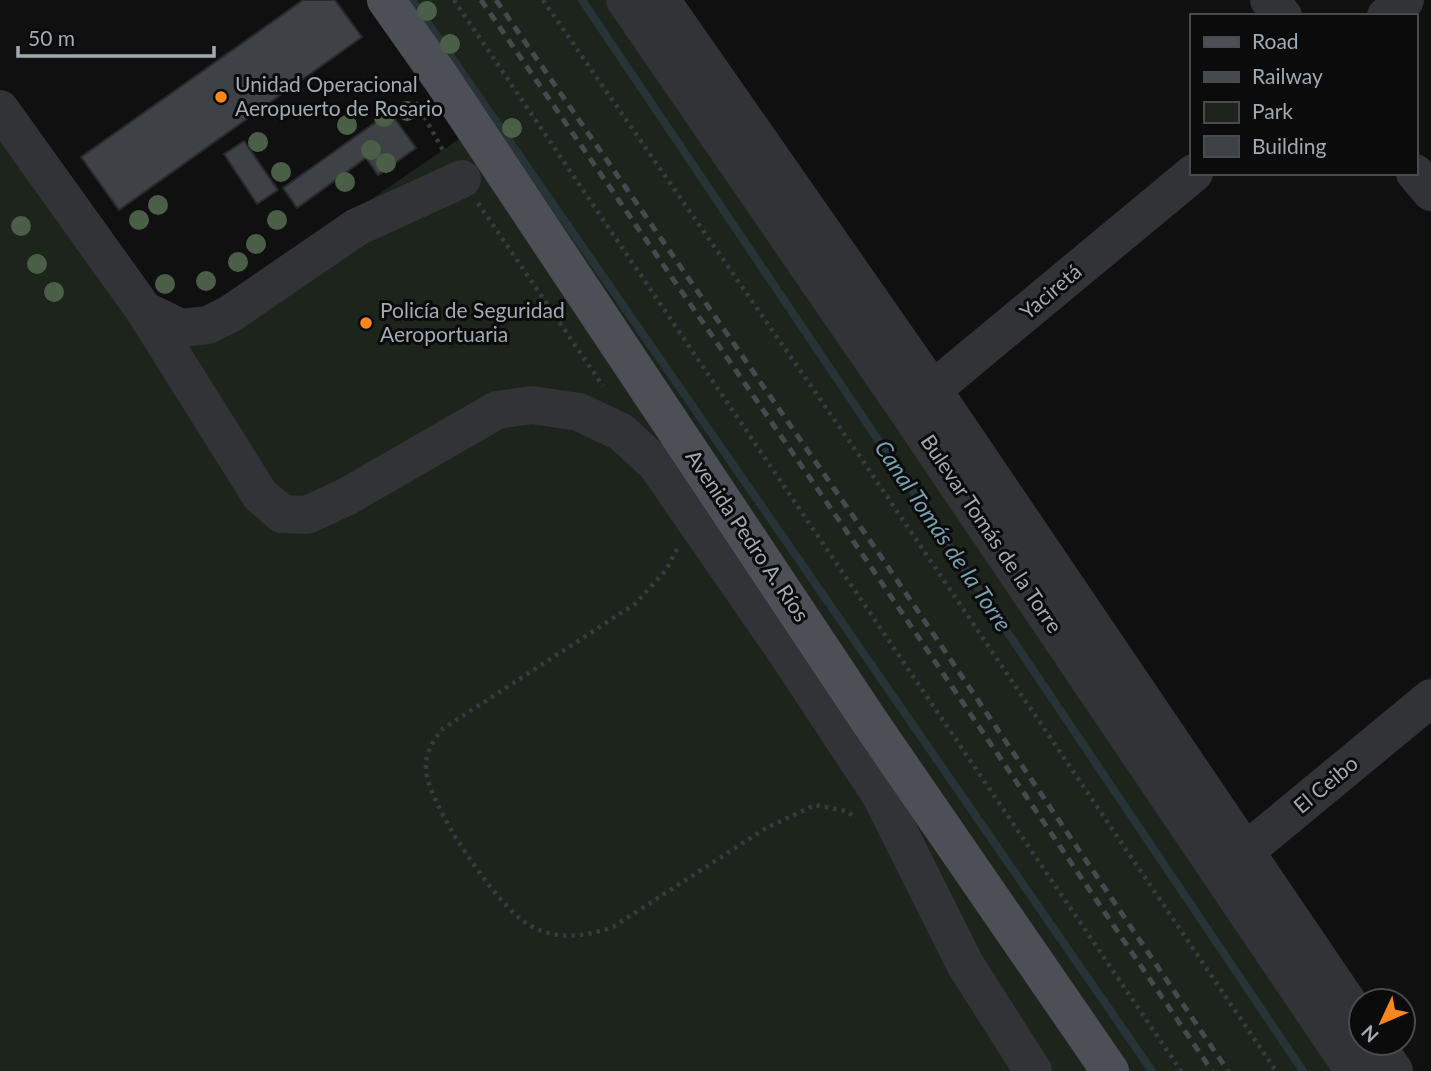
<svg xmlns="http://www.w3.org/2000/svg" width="1431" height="1071" font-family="Lato,sans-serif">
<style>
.green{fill:#1c241c}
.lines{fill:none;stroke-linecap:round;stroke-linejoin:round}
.stream{stroke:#283337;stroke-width:8}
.building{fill:#3e4145;stroke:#2a2a2e;stroke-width:2}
.path{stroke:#373a3e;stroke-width:4.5;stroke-dasharray:3.5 5;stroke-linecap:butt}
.minor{stroke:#313337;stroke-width:38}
.major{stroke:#4c5056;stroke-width:38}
.rail{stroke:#46494e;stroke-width:5;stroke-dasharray:9 7;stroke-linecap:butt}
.tree{fill:#4b5f48}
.poi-dot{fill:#fd871d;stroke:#0b0b0c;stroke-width:2.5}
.labels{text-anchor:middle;stroke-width:6;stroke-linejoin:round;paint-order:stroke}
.poi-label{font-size:21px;fill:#a0aab3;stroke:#0b0b0c;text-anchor:start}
.street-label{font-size:21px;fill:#a0aab3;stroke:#0b0b0c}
.water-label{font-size:23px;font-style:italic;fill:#74a0b1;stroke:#0b0b0c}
</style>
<rect width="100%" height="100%" fill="#101011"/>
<path class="green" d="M386,0H625L1354,1071H1110Z
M0,99L169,338L462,137L700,503L1087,1071H0Z"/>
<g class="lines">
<path class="stream" d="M412,0L1152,1071
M582,0L1303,1071"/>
</g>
<path class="building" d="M303,0H335L362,37L119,210L81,157Z
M390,112L416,148L378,175L366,158L297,208L283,188Z
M244,141L278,190L257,204L224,154Z"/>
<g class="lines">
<path class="path" d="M454,0L1181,1071
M543,0L863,461L1276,1071
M416,102L444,152
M478,203L603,386
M677,549L666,570L635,604L441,730C432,743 425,754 426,770C428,805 498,908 529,925C558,941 583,937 613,927L766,828L815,805L846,811L855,817"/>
<path class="minor" d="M625,0L907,410L1354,1071
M661,0L933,390L1361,1022
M1269,0L1283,16
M1386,16L1405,0
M0,109L144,310L181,328L208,325L230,314L357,227L462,179
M1415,173L1431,192
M144,310L260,495L282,514L307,515L346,497L497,410L532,405L579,412L621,432L656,464L784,649L880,794L965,964L1033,1071
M913,406L1194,173
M1224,869L1431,698
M1375,1043L1394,1071"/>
<path class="major" d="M386,0L441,78L872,725L1110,1071"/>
<path class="rail" d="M481,0L867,561L1212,1071
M496,0L880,555L1228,1071"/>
</g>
<g class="tree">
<circle cx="427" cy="11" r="10"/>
<circle cx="450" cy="44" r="10"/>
<circle cx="407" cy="111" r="10"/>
<circle cx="384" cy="117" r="10"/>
<circle cx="347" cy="125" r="10"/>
<circle cx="512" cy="128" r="10"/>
<circle cx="258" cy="142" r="10"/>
<circle cx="371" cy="150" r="10"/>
<circle cx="386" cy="163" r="10"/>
<circle cx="281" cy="172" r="10"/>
<circle cx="345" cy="182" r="10"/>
<circle cx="158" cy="205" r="10"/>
<circle cx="139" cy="220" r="10"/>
<circle cx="277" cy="220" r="10"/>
<circle cx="21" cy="226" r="10"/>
<circle cx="256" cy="244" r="10"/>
<circle cx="238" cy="262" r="10"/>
<circle cx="37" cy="264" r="10"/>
<circle cx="206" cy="281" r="10"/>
<circle cx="165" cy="284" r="10"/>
<circle cx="54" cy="292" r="10"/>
</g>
<g class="poi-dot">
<circle cx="221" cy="97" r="7"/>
<circle cx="366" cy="323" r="7"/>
</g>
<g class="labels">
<g class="poi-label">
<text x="235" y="92">Unidad Operacional<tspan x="235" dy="24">Aeropuerto de Rosario</tspan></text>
<text x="380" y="318">Policía de Seguridad<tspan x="380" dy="24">Aeroportuaria</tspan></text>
</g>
<g class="street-label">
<text transform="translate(1051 292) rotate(-40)" y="7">Yaciretá</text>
<text transform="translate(991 534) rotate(56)" y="7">Bulevar Tomás de la Torre</text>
<text transform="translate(747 536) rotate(56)" y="7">Avenida Pedro A. Ríos</text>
<text transform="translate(1326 785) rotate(-40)" y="7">El Ceibo</text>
</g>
<g class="water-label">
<text transform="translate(943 536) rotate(56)" y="8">Canal Tomás de la Torre</text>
</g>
</g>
<rect x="1190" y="14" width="228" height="161" fill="#0b0b0c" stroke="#474b4f" stroke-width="2"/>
<rect x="1204" y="37" width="35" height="10" fill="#4c5056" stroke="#474b4f" stroke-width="2"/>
<text x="1252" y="49" font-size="21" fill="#a0aab3">Road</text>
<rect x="1204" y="72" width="35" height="10" fill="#46494e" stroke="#474b4f" stroke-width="2"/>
<text x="1252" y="84" font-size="21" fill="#a0aab3">Railway</text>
<rect x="1204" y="102" width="35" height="21" fill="#1c241c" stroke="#474b4f" stroke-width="2"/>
<text x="1252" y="119" font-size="21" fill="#a0aab3">Park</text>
<rect x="1204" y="136" width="35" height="21" fill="#3e4145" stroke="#474b4f" stroke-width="2"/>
<text x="1252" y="154" font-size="21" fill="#a0aab3">Building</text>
<g transform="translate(1382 1022) rotate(226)"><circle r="33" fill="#0b0b0c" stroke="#474b4f" stroke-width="2"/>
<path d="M0-5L12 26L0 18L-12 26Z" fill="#fd871d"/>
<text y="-10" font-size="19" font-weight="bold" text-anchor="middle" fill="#a0aab3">N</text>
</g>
<path d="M18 46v10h196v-10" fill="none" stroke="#a0aab3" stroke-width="3.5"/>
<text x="28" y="46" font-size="21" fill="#a0aab3" stroke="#0b0b0c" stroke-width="5" paint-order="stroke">50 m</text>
</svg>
